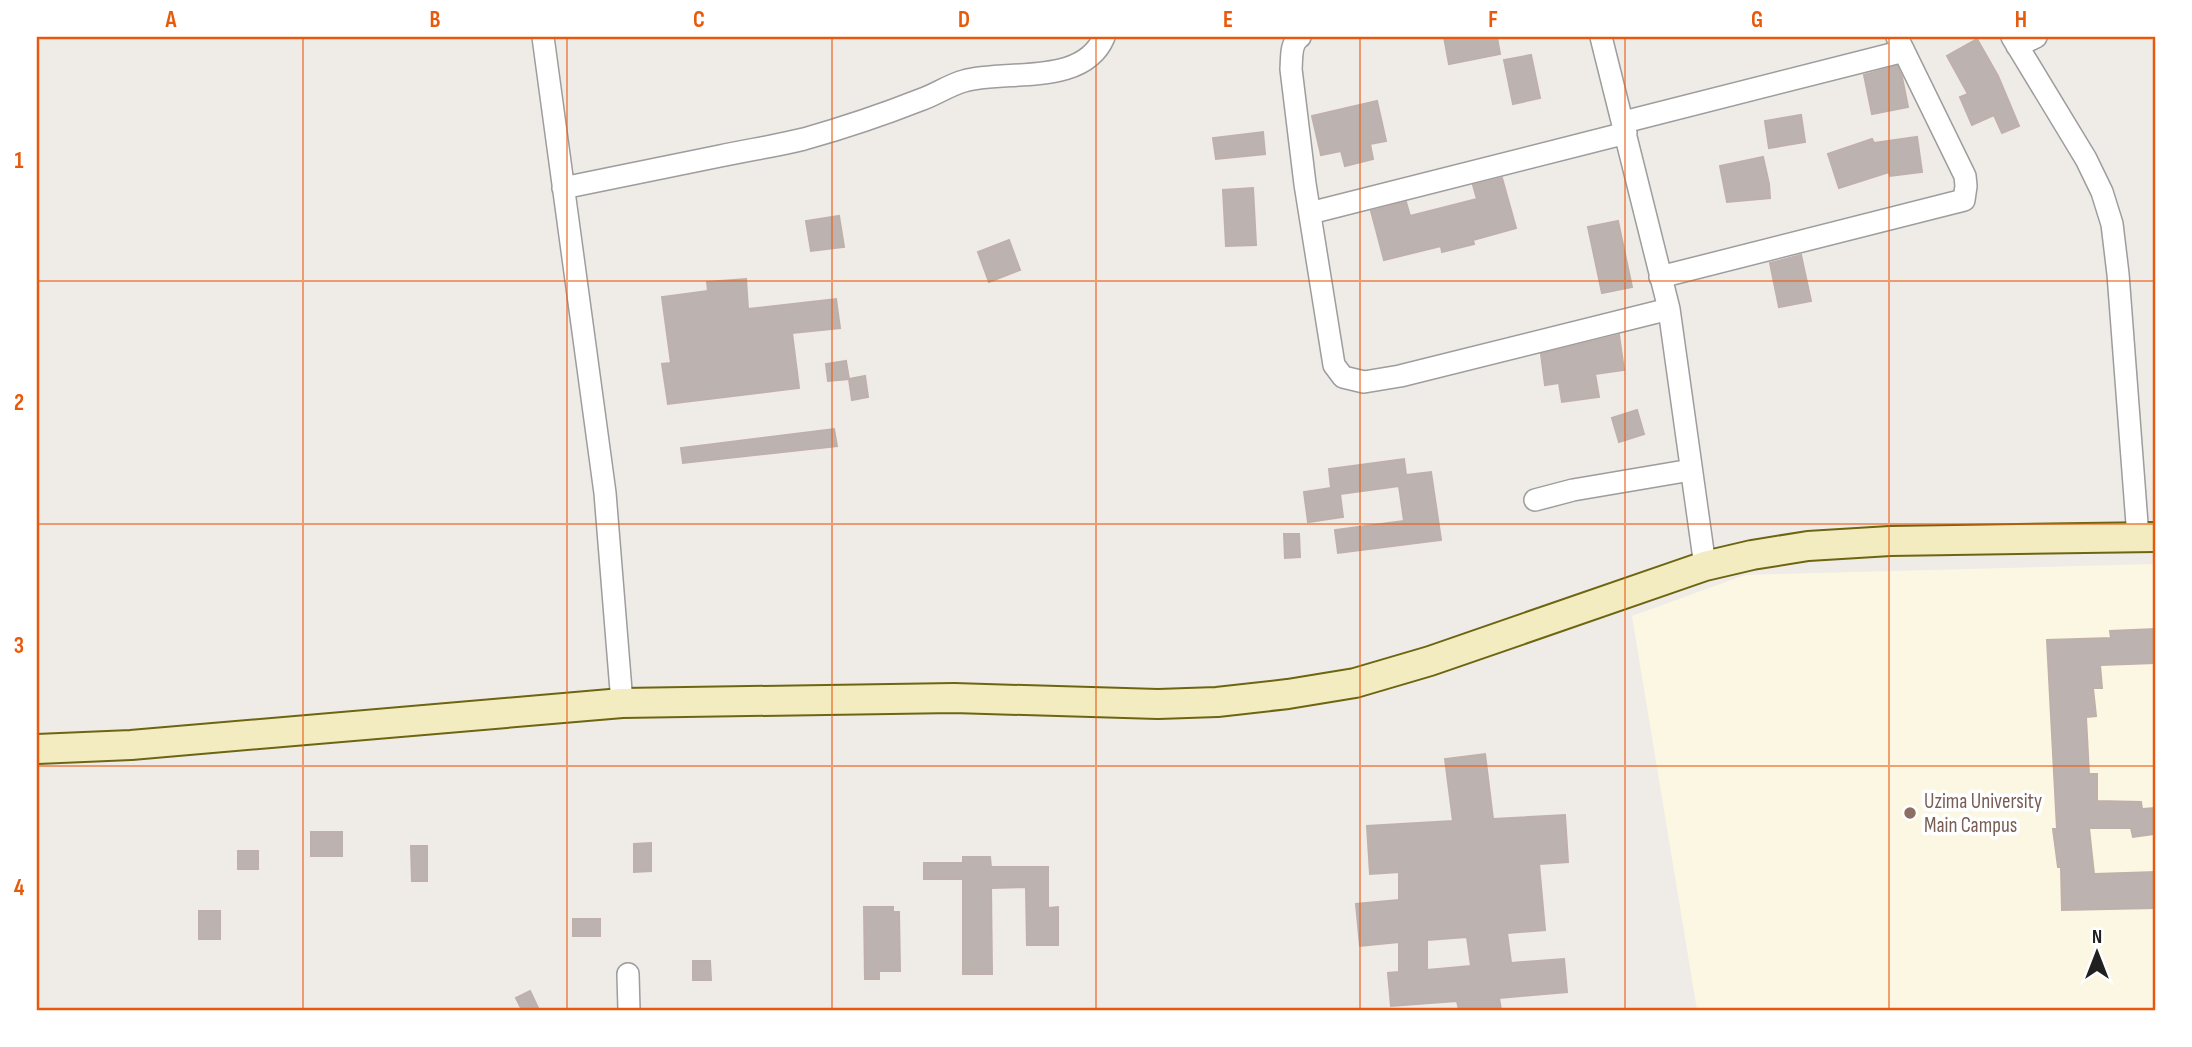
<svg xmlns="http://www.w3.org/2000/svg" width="2192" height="1047" font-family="'Sofia Sans Condensed',sans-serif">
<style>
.education{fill:#fcf7e3}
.building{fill:#bcb3b0;stroke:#bfb0ab;stroke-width:2;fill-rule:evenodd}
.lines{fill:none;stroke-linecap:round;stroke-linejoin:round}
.street-casing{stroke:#9d9d9d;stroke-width:24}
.secondary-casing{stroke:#6d6510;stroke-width:32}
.street{stroke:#fff;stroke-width:21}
.secondary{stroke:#f3ecc1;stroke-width:28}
.grid{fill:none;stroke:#e8590c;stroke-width:2;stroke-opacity:0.55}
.education-dot{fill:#8d6e63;stroke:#fff;stroke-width:2.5}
.labels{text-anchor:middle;stroke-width:7;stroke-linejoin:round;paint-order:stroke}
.education-label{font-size:21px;fill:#785e54;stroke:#fff;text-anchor:start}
.neatline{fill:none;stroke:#e8590c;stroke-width:2.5}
.grid-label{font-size:23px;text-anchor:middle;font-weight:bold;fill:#e8590c}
</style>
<rect width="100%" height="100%" fill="#efebe7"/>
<path class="education" d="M2155,564V1010H1697L1632,616L1745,575Z"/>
<path class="building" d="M1444,37H1497L1500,54L1449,64Z
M1977,39L1998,76L2019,126L2002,133L1994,115L1972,125L1960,97L1968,94L1947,56Z
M1531,55L1540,98L1513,104L1504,60Z
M1897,66L1902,77L1908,107L1872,114L1864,75Z
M1377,101L1386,141L1370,144L1373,159L1345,166L1341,151L1321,155L1312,116Z
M1801,115L1805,142L1769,148L1765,121Z
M1263,132L1265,154L1216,159L1213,138Z
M1917,137L1922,172L1890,176L1889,172L1839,188L1828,154L1872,139L1874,143Z
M1763,157L1769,184L1770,198L1727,202L1720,166Z
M1502,178L1516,228L1473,240L1474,244L1442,252L1441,246L1384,260L1371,211L1406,202L1410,216L1477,199L1473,185Z
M1253,188L1256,245L1226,246L1223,190Z
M839,216L844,247L811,251L806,221Z
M1618,221L1632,287L1602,293L1588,227Z
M1009,240L1020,270L989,282L978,252Z
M1801,255L1811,301L1779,307L1770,263Z
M746,279L748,309L836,299L840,328L792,333L799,388L668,404L662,364L671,363L662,297L708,291L707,282Z
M1619,335L1624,370L1595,374L1599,397L1562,402L1559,383L1545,385L1541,354Z
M846,361L849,379L828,381L826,364Z
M865,376L868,397L852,400L849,379Z
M1637,410L1644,434L1619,442L1612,418Z
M834,429L837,446L683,463L681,448Z
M1404,459L1406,475L1431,472L1441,540L1338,553L1335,530L1404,521L1399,486L1340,494L1343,517L1308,522L1304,492L1331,488L1329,469Z
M1284,534H1299L1300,557L1285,558Z
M2155,629V663L2100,665L2102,688H2093L2096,716L2086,717L2089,774H2097V801L2141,802L2142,809L2155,808V834L2133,837L2131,828H2089L2094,874L2155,872V908L2062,910L2061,867H2058L2053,829H2057L2047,640L2111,638L2110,631Z
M1485,754L1493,819L1565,815L1568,862L1539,864L1545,930L1507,933L1511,963L1564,959L1567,992L1499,998L1501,1010H1459L1457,1001L1391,1006L1388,973L1399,972V942L1360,946L1356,904L1399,900V872L1370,874L1367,826L1453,821L1445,759ZM1467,937L1471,966L1427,970V940Z
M311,832H342V856H311Z
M651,843V871L634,872V844Z
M411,846H427V881H412Z
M238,851H258V869H238Z
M963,857H990L991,867H1048V908L1058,907V945H1027L1026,887L991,888L992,974H963V879H924V863H963Z
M864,907H893V912H899L900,971H879V979H865Z
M199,911H220V939H199Z
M573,919H600V936H573Z
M693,961H710L711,980H693Z
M530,991L539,1010H522L516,998Z"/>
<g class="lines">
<g class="street-casing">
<path id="street" d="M543,37L605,493L622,703
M1300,37C1290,43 1292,58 1291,69L1305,184L1334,365L1343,377L1364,382L1400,376L1669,309
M1601,37L1669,309L1705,566
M2012,37L2086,159L2102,192L2112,224L2118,274L2138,537
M2017,46L2036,37
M1624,122L1904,51
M563,188C615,177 668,167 720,156C748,150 776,146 804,139C843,128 882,115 920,100C935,95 949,85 964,81C1006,69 1083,87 1104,37
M1310,213L1626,133
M1660,277L1964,200L1966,186L1965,176L1897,37
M1535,500L1573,490L1691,470
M628,974L629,1010"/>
</g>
<g class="secondary-casing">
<path id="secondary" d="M37,749L131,745L622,703L954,698L1158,704L1217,702L1288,694L1355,683L1430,661L1705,566L1752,555L1808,546L1890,541L2155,537"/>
</g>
<use href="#street" class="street"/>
<use href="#secondary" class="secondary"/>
</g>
<path class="grid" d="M303,37V1010M567,37V1010M832,37V1010M1096,37V1010M1360,37V1010M1625,37V1010M1889,37V1010M37,281H2155M37,524H2155M37,766H2155"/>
<circle class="education-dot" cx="1910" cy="813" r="7"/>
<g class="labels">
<g class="education-label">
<text x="1924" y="808">Uzima University<tspan x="1924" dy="24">Main Campus</tspan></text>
</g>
</g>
<rect width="2192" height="1047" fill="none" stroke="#ffffff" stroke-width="77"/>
<g transform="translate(2097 953)" stroke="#ffffff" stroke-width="5" paint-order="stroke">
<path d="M0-5L12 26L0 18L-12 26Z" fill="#202020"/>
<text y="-10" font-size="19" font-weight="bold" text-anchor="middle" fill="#202020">N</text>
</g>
<rect x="38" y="38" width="2116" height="971" class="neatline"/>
<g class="grid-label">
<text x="171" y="27">A</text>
<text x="435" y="27">B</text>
<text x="699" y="27">C</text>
<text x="964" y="27">D</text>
<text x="1228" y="27">E</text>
<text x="1493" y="27">F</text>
<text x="1757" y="27">G</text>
<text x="2021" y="27">H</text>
<text x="19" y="168">1</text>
<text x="19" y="410">2</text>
<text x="19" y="653">3</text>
<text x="19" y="895">4</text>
</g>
</svg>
